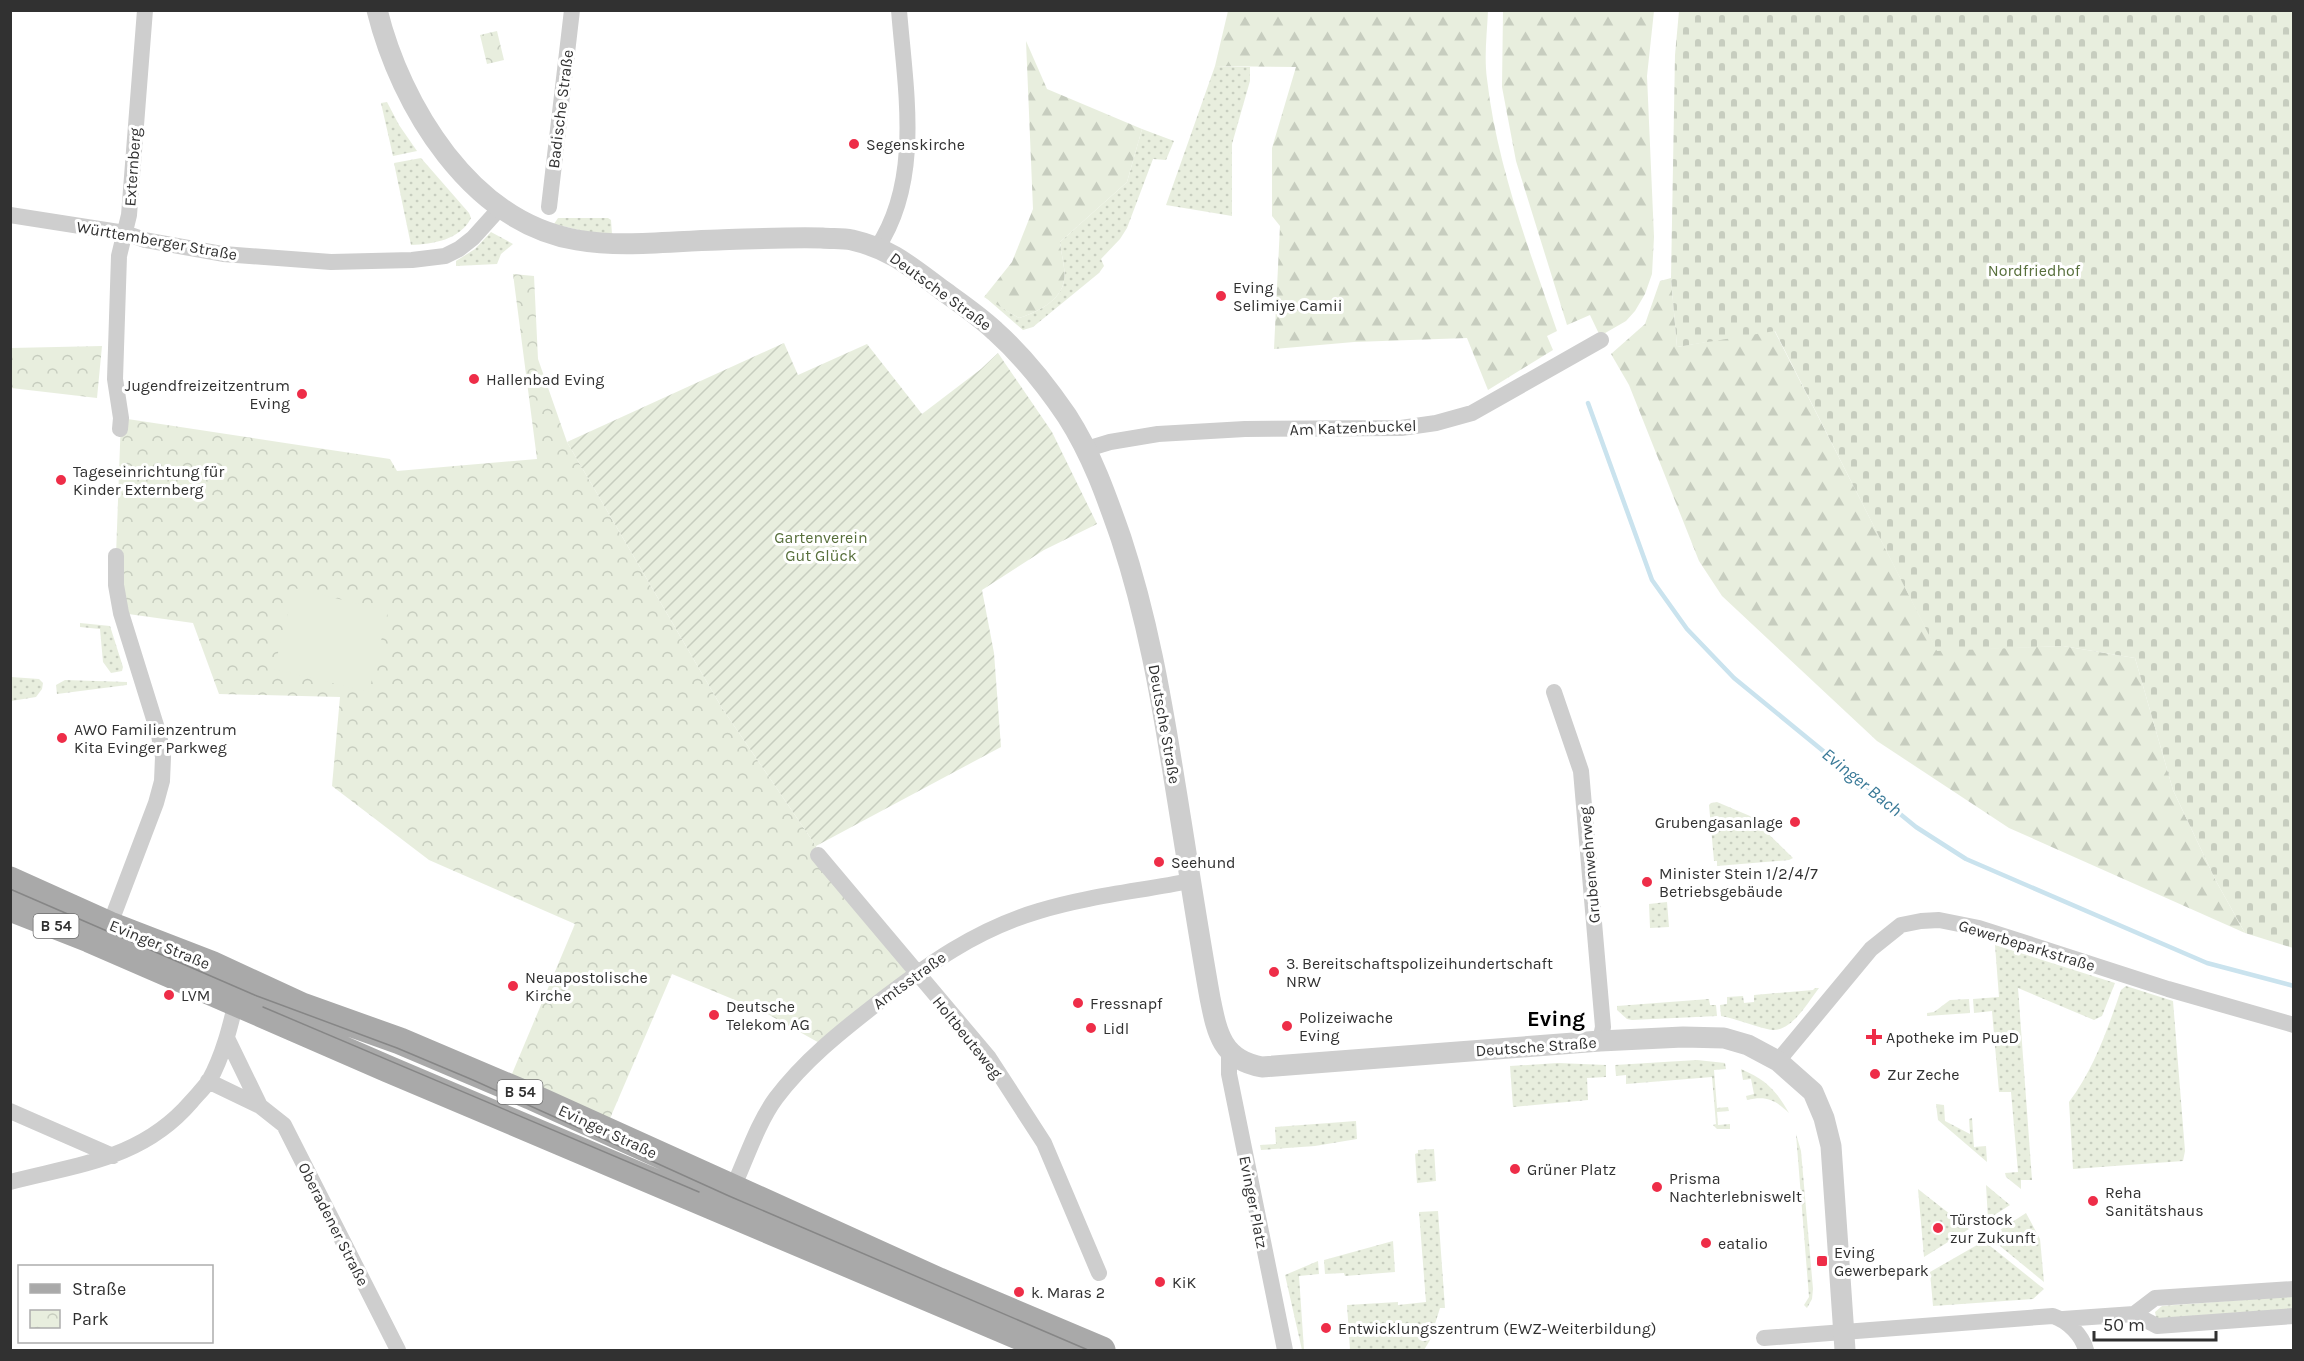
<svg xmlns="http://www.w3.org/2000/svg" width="2304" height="1361" font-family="Karla,sans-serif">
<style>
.grass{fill:url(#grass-dots)}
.forest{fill:url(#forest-firs)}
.cemetery{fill:url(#cemetery-stones)}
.park{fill:url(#park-crowns)}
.garden{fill:url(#garden-furrows)}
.pitch{fill:#e8eede}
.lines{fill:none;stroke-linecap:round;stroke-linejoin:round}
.stream{stroke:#cae3ee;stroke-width:4.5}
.minor{stroke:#cecece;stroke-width:16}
.tertiary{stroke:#cecece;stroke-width:21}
.primary{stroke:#a9a9a9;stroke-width:27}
.tram{stroke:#868686;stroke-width:1.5}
.poi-dot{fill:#ee2d48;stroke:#fff;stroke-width:2}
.labels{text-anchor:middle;stroke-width:6;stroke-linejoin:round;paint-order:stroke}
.shield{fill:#fff;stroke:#6f6f6f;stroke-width:1.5}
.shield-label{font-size:15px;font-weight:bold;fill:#313131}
.street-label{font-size:16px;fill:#313131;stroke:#fff}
.poi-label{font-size:16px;fill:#313131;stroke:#fff;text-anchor:start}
.park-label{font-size:16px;fill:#576f3b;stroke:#fff}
.water-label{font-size:18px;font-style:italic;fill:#3a7a98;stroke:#fff}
.district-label{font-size:22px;font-weight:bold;fill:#000;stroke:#fff}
</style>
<defs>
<pattern id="grass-dots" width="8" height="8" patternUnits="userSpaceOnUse" patternTransform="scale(1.5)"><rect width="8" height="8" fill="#e8eede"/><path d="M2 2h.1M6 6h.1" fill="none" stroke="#c7cdbf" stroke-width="1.8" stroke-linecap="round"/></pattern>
<pattern id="forest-firs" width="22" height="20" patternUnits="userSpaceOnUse" patternTransform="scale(1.5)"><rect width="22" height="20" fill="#e8eede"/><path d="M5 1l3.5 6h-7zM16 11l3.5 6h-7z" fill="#c7cdbf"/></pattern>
<pattern id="cemetery-stones" width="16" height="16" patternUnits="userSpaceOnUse" patternTransform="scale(1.5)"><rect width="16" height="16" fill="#e8eede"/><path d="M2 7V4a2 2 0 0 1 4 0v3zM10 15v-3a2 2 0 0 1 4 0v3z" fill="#c7cdbf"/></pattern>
<pattern id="park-crowns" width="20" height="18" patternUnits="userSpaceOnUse" patternTransform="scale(1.5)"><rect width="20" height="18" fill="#e8eede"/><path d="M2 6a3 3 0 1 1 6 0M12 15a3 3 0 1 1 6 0" fill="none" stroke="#c7cdbf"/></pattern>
<pattern id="garden-furrows" width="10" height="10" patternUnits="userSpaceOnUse" patternTransform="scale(1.5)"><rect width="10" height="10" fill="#e8eede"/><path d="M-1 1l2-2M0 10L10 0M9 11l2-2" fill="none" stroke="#c7cdbf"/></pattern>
</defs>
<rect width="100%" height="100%" fill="#fff"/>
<path class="grass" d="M1215,66L1250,67V81L1232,144V216L1166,205Z
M387,102L399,125L417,151L393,156L381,103Z
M1142,129L1174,141L1166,160L1153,159L1127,228L1120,239L1101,259L1104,266L1099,273L1033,327L1023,330L985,297L1019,318C1036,313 1062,300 1064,280C1066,269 1061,254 1060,242L1127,182Z
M421,158L469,213L471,218C460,240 433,244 411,245L394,163Z
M558,218H608L611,220L612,234L587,232L554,224Z
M491,232L513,244L501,254L497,264L456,266V261L475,249Z
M80,623L110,626L123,667L122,671L111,673L103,662L100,629L80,627Z
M11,677L39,679L43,683L42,689L36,697L11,701Z
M65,680L127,682V685L57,694L56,685Z
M1717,802L1750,816L1793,858L1789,860L1717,866V861H1714L1709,805L1711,803Z
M1667,902L1669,927L1650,928L1649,904Z
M1995,945L2115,983L2102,1016L2094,1020L2018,988L2032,1180H2021V1189L2006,1177L2005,1173L2018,1172L2011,1092H1999L1992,1011L1974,1013L1973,999L1999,997Z
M2126,986L2173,1001L2185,1151L2183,1161L2073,1169L2069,1102C2094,1069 2108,1028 2121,990Z
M1815,988H1819C1807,1003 1790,1036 1767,1029C1751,1025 1737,1019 1721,1016L1720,1005L1727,1004V997L1743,996L1744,1003L1754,1002V995L1813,990Z
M1709,999L1710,1005H1716L1717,1016L1632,1020L1627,1019L1617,1010V1006Z
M1969,999L1970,1013L1927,1016V1013L1934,1012L1950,1000Z
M1697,1060L1725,1063L1726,1069L1714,1070L1717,1108L1728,1107L1729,1111L1717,1112L1718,1125L1730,1124V1129H1717L1713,1125L1716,1124L1712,1077L1626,1084V1075L1616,1076L1615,1065Z
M1558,1063L1606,1065V1077L1587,1078L1588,1100L1513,1107L1510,1066Z
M1741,1069C1766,1080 1775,1089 1789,1113C1774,1099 1766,1096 1747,1100L1746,1096L1754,1094L1751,1079L1743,1080Z
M1936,1104L1944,1105L1945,1121L1970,1134L1969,1119L1972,1118L1974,1147L1986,1146L1987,1162L1938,1120Z
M1356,1121L1357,1139L1315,1146L1261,1150L1260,1145L1276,1144L1275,1127Z
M1796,1134L1801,1151L1813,1289L1812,1299L1807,1308L1804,1305L1809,1297Z
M1434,1149L1436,1181L1417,1183L1415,1154L1418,1153V1150Z
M1986,1185L2010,1205L1988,1219Z
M1918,1189L1969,1229L1924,1257Z
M1438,1211L1445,1308H1440L1430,1340L1424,1350H1350L1347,1305L1398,1302V1305L1426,1302L1419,1212Z
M2026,1213L2040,1239L2044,1282L1989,1237Z
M1393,1241L1395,1272L1345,1276L1344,1273L1325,1274L1324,1260Z
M1984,1241L2044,1289L2033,1299L1933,1306L1930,1272Z
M1318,1261L1319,1274L1299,1276L1304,1350H1302L1285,1275Z
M2293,1296V1313L2162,1322L2156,1317L2155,1312L2162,1306Z"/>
<path class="forest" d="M1228,11H1488C1487,33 1484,57 1487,79C1497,166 1529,249 1557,331L1547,336L1553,350L1488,390L1467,338L1354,342L1274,349L1280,226L1272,216V148L1296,67L1215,66Z
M1503,11H1654L1647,76L1654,237L1652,274L1645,294L1635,311L1626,321L1600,336L1590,315L1567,325L1516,161L1502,87Z
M1026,41L1047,89L1142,129L1127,182L1060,242C1061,254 1066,269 1064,280C1062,300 1036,313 1019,318L984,297L1012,262L1033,209Z
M1671,278L1677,347L1774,330L1937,650L2063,646L2135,658L2173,790L2216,881L2245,933L2009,828L1877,741L1722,596L1699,561L1629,385L1611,354L1645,324L1660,281Z"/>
<path class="cemetery" d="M1679,11H2293V948L2245,933L2216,881L2173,790L2135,658L2063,646L1937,651L1775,331L1677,347L1671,278L1675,55Z"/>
<path class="park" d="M497,31L504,60L487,64L480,35Z
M513,274L534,276L538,359L567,442L574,454L722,708L816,846L819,855L916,973L823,1045L764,1012L672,974L608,1123L509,1081L575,924L429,860L332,786L340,697L219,694L193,623L121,613L116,556L121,418L390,459L397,471L537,459Z
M102,346L97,398L11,388V348Z"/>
<path class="garden" d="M784,343L798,375L867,344L922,414L981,369L998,353L1052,432L1097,524L1044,550L982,590L994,653L1001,747L816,846L722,708L567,442Z"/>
<path class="pitch" d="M294,588L388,611L369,692L274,669Z"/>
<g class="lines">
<path class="stream" d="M1588,403L1652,580L1687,629L1734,678L1916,827L1966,859L2207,963L2294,986"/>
<path class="minor" d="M549,207L572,10
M10,215L125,233L145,240L223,254L331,262L412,260L445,256L459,249L473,238L500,208
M877,248C923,179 905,88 899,10
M120,429L121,418L115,379L119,256L129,215L145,10
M1087,449L1110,442L1158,434L1245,429L1401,428L1436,423L1472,413L1601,340
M1554,692L1581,771L1603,1027L1600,1041
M818,855L989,1058L1044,1143L1099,1273
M107,932L156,803L162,781L163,757L159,735L121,613L116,585V556
M227,1038L260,1106
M1229,1052V1074L1285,1350
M1778,1061L1871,949L1901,925L1921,921L1939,920L1979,928L2168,989L2294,1025
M208,1081L260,1106L284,1125L398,1350
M10,1111L113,1156
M10,1182C79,1164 142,1159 191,1102C197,1095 204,1088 209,1081C224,1054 231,1023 238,994
M729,1196C744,1166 756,1125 776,1098C804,1061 839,1033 875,1005C927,965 975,930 1039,911C1088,896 1140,891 1190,881
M2134,1314L2155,1298L2294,1289
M2063,1319L2134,1314L2157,1326L2294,1316
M1764,1338L2053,1316C2068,1321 2082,1335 2086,1350"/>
<path class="tertiary" d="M377,10C401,107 471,222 577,240C623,248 672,241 718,240C753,239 787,237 822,238C832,239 842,238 852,240C891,249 911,267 942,290C960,303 979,316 995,331C1023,356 1046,385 1067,416C1092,455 1106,495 1121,538C1147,617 1161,696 1174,778C1186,851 1197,925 1210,998C1217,1033 1222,1060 1262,1067L1600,1041L1683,1037L1724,1038L1748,1045L1778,1061L1813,1092L1824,1118L1831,1146L1845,1350"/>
<path class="primary" d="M10,880L110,925L211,964L302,1006L400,1041L530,1096L939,1281L1102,1350
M10,908L89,939L388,1069L1051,1350"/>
<path class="tram" d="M10,889L257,996L397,1048L473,1080L729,1196L1088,1350
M263,1007L699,1192"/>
</g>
<g class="poi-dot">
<circle cx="854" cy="144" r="6"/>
<circle cx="1221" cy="296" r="6"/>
<circle cx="474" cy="379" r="6"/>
<circle cx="302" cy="394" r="6"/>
<circle cx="61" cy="480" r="6"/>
<circle cx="62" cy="738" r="6"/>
<circle cx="1795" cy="822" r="6"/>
<circle cx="1159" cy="862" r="6"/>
<circle cx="1647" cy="882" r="6"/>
<circle cx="1274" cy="972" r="6"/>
<circle cx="513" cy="986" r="6"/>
<circle cx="169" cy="995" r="6"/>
<circle cx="1078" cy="1003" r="6"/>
<circle cx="714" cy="1015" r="6"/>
<circle cx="1287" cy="1026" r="6"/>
<circle cx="1091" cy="1028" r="6"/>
<path d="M1871 1028h6v6h6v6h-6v6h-6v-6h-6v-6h6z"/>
<circle cx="1875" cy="1074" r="6"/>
<circle cx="1515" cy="1169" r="6"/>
<circle cx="1657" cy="1187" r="6"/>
<circle cx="2093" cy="1201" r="6"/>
<circle cx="1938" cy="1228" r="6"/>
<circle cx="1706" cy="1243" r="6"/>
<rect x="1816" y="1255" width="12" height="12" rx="3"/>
<circle cx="1160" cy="1282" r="6"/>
<circle cx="1019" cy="1292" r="6"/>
<circle cx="1326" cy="1328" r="6"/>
</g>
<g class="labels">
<g class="shield">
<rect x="33.5" y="914" width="45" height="24" rx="4.5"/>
<rect x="497.5" y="1080" width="45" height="24" rx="4.5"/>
</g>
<g class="shield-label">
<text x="56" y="931">B 54</text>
<text x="520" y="1097">B 54</text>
</g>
<g class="street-label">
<text transform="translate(560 109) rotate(-83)" y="6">Badische Straße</text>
<text transform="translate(132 167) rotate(-86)" y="6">Externberg</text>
<text transform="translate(157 240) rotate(10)" y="6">Württemberger Straße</text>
<text transform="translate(941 291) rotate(36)" y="6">Deutsche Straße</text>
<text transform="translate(1353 427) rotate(-2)" y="6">Am Katzenbuckel</text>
<text transform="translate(1165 724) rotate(80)" y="6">Deutsche Straße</text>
<text transform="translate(1589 865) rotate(-95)" y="6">Grubenwehrweg</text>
<text transform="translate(160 944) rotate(22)" y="6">Evinger Straße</text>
<text transform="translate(2027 945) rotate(17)" y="6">Gewerbeparkstraße</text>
<text transform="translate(909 980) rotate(-36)" y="6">Amtsstraße</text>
<text transform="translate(968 1037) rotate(51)" y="6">Holtbeuteweg</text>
<text transform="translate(1536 1046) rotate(-4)" y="6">Deutsche Straße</text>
<text transform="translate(608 1131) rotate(25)" y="6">Evinger Straße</text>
<text transform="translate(1254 1202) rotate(79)" y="6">Evinger Platz</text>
<text transform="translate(334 1224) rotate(63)" y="6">Oberadener Straße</text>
</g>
<g class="poi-label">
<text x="866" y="150">Segenskirche</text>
<text x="1233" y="293">Eving<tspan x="1233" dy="18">Selimiye Camii</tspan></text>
<text x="486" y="385">Hallenbad Eving</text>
<text x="290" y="391" text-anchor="end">Jugendfreizeitzentrum<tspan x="290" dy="18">Eving</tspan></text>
<text x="73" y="477">Tageseinrichtung für<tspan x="73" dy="18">Kinder Externberg</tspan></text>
<text x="74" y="735">AWO Familienzentrum<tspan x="74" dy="18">Kita Evinger Parkweg</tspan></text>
<text x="1783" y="828" text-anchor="end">Grubengasanlage</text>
<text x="1171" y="868">Seehund</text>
<text x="1659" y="879">Minister Stein 1/2/4/7<tspan x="1659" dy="18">Betriebsgebäude</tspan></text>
<text x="1286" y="969">3. Bereitschaftspolizeihundertschaft<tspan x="1286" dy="18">NRW</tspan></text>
<text x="525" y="983">Neuapostolische<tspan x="525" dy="18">Kirche</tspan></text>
<text x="181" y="1001">LVM</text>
<text x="1090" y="1009">Fressnapf</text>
<text x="726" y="1012">Deutsche<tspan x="726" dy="18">Telekom AG</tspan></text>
<text x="1299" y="1023">Polizeiwache<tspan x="1299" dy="18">Eving</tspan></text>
<text x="1103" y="1034">Lidl</text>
<text x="1886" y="1043">Apotheke im PueD</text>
<text x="1887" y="1080">Zur Zeche</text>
<text x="1527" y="1175">Grüner Platz</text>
<text x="1669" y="1184">Prisma<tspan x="1669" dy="18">Nachterlebniswelt</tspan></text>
<text x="2105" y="1198">Reha<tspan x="2105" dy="18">Sanitätshaus</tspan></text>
<text x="1950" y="1225">Türstock<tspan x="1950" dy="18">zur Zukunft</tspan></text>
<text x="1718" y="1249">eatalio</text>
<text x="1834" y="1258">Eving<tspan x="1834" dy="18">Gewerbepark</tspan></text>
<text x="1172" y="1288">KiK</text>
<text x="1031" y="1298">k. Maras 2</text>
<text x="1338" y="1334">Entwicklungszentrum (EWZ-Weiterbildung)</text>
</g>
<g class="park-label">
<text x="2034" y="276">Nordfriedhof</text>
<text x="821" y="543">Gartenverein<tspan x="821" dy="18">Gut Glück</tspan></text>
</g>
<g class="water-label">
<text transform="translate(1862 782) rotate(39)" y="6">Evinger Bach</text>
</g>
<g class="district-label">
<text x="1556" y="1026">Eving</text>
</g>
</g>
<rect width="2304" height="1361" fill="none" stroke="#313131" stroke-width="24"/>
<rect x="18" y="1265" width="195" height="78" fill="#ffffff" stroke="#adadad" stroke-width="1.5"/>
<rect x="30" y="1284" width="30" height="9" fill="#a9a9a9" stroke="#adadad" stroke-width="1.5"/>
<text x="72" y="1295" font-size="18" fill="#313131">Straße</text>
<rect x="30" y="1310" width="30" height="18" fill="url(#park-crowns)" stroke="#adadad" stroke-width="1.5"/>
<text x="72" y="1325" font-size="18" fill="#313131">Park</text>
<path d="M2094 1331v9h122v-9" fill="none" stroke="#313131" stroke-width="3"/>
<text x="2103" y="1331" font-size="18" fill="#313131" stroke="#ffffff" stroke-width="4.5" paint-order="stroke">50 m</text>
</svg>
